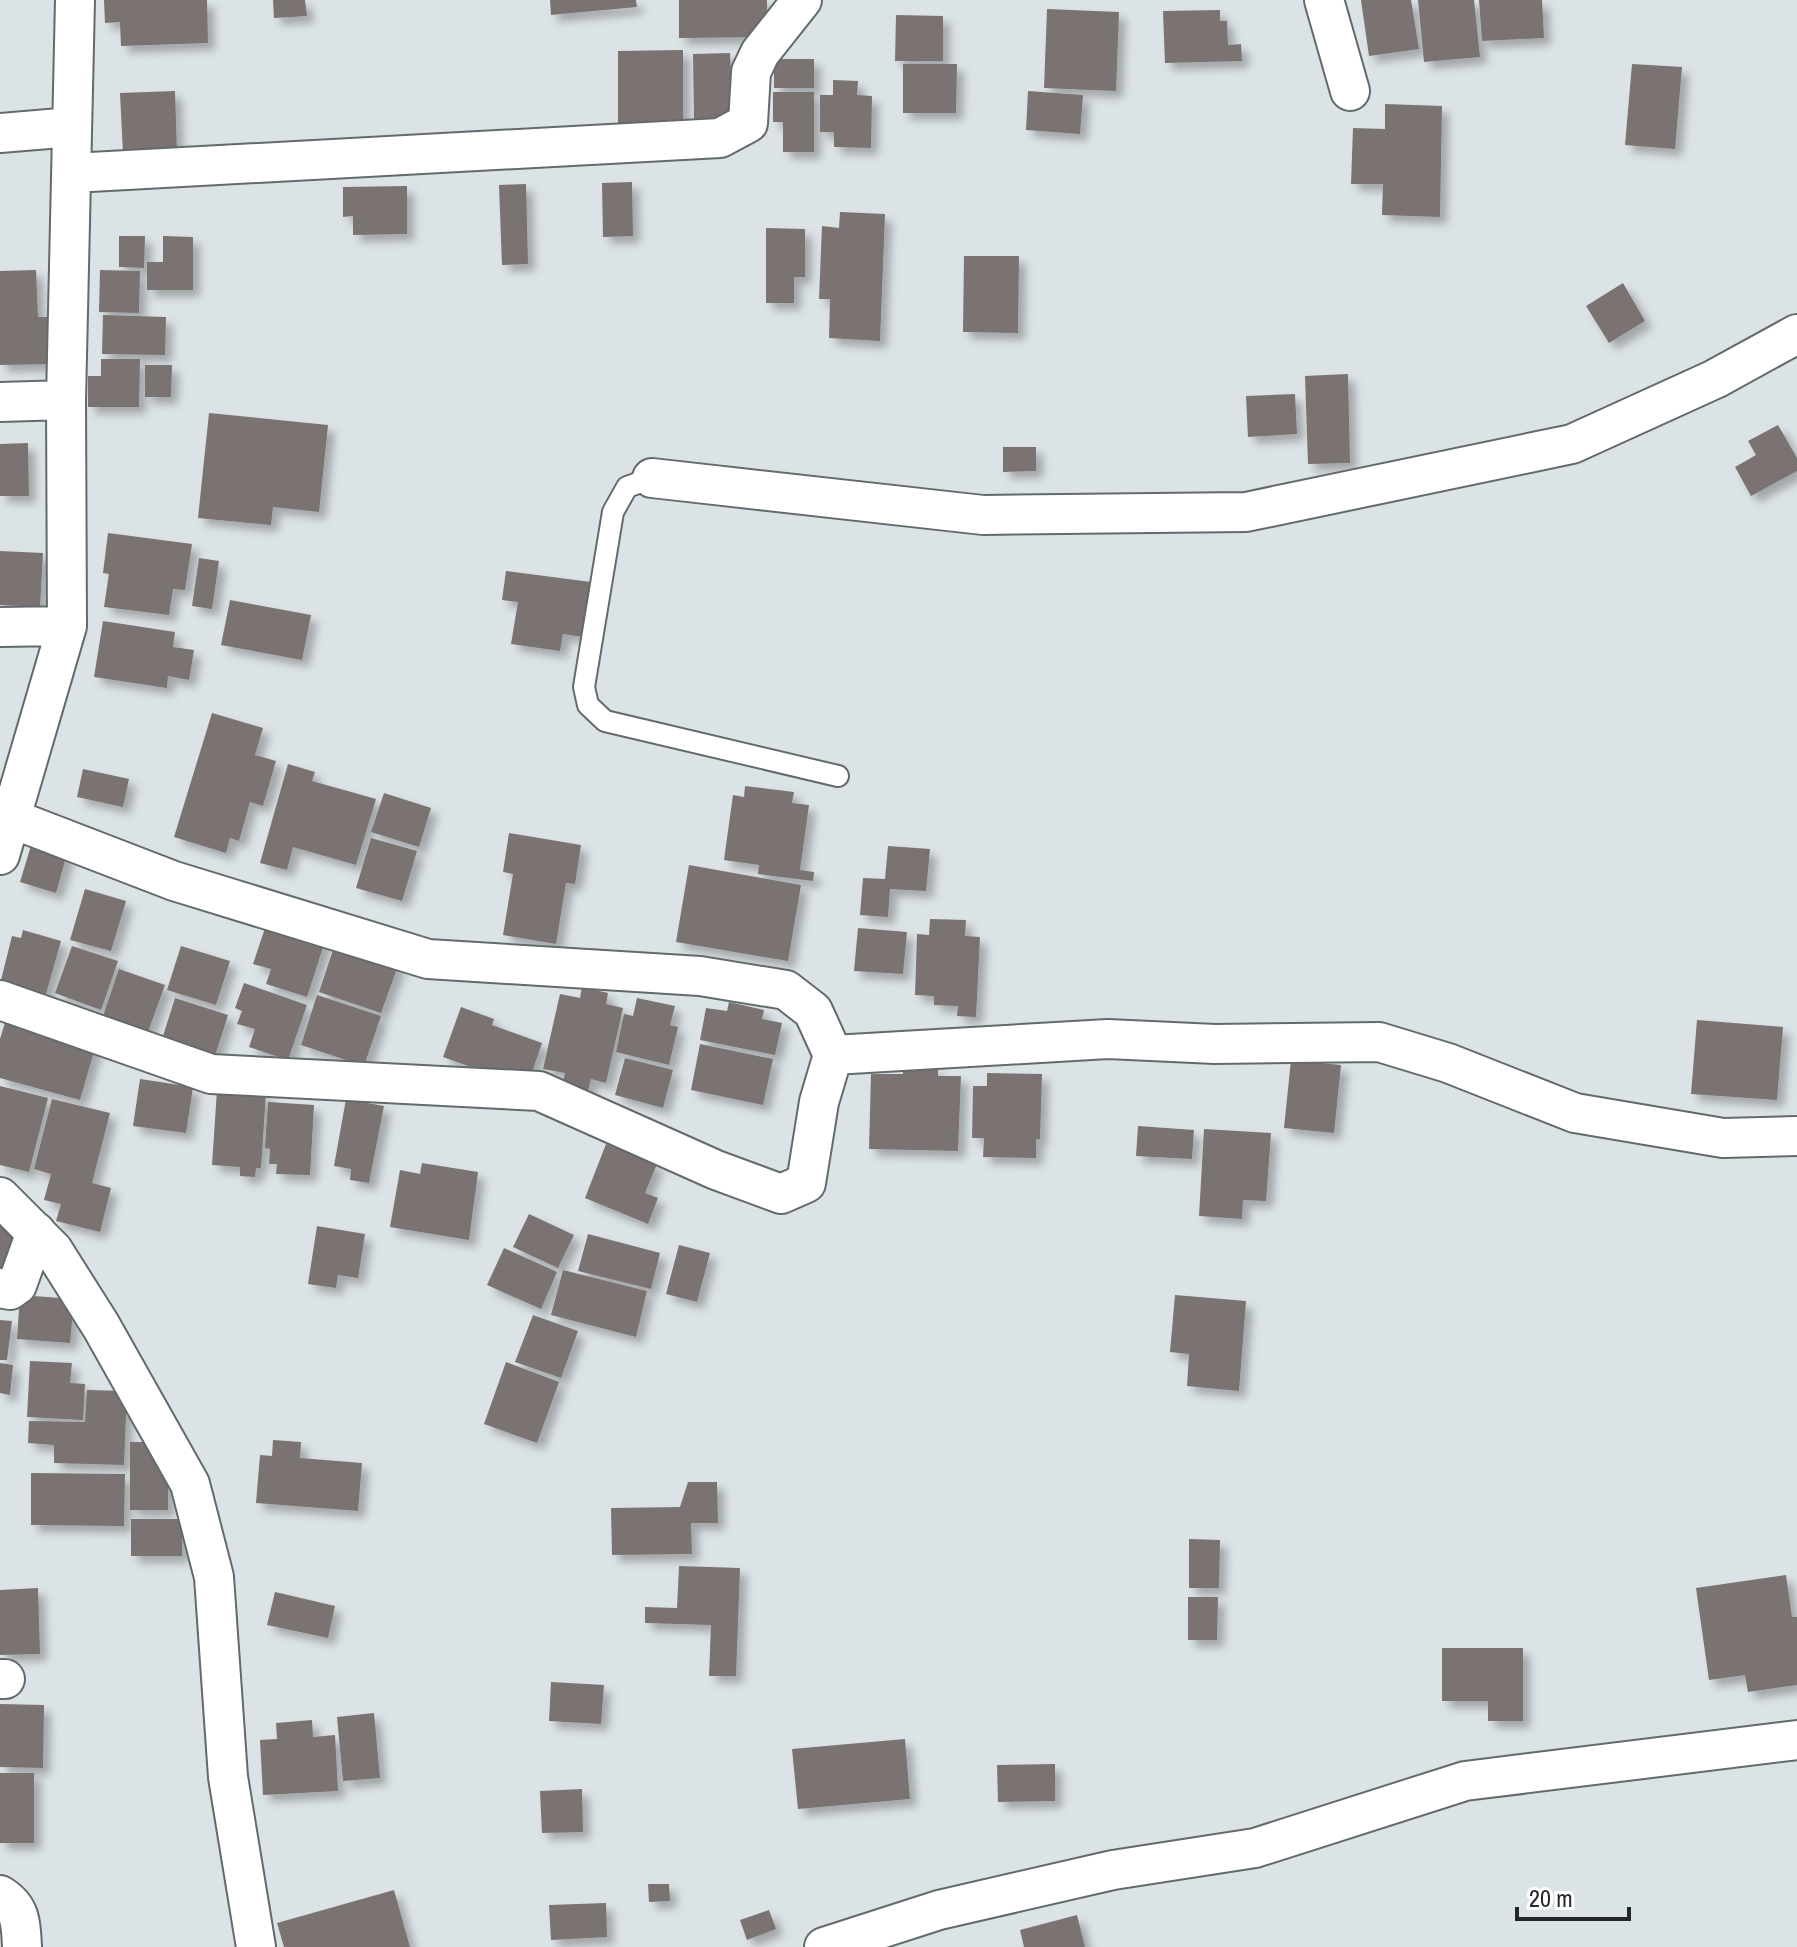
<svg xmlns="http://www.w3.org/2000/svg" width="1797" height="1947" font-family="'Archivo Narrow',sans-serif">
<style>
.building{fill:#7a7372;filter:url(#shadow)}
.lines{fill:none;stroke-linecap:round;stroke-linejoin:round}
.service-casing{stroke:#636a6c;stroke-width:24}
.minor-casing{stroke:#636a6c;stroke-width:42}
.service{stroke:#fff;stroke-width:20}
.minor{stroke:#fff;stroke-width:38}
</style>
<defs>
<filter id="shadow"><feDropShadow dx="7" dy="7" stdDeviation="4" flood-color="#0004"/></filter>
</defs>
<rect width="100%" height="100%" fill="#dce3e6"/>
<path class="building" d="M104,0H207L208,43L121,46L120,22L105,23Z
M273,0H305L307,16L274,18Z
M550,0H636L637,7L551,15Z
M679,0H767V37L679,38Z
M1361,0H1411L1419,49L1369,56Z
M1418,0H1474L1480,57L1424,62Z
M1479,0H1542L1544,38L1482,41Z
M1047,9L1119,12L1116,91L1044,88Z
M1220,10V21H1227L1228,45L1241,44L1242,61L1165,63L1163,11Z
M896,15L943,16V61H895Z
M683,50V124H618V51Z
M730,53L733,117L694,119L693,54Z
M774,59H814V88H774Z
M903,64H957L956,113H903Z
M1632,64L1682,67L1675,149L1625,145Z
M833,80L858,81L857,95L872,96L871,148L834,147V132H820V95H833Z
M175,91L177,152L123,153L120,93Z
M1028,91L1083,95L1080,134L1026,130Z
M773,92H814V152H783V122H773Z
M1385,104L1442,106L1440,217L1382,215L1383,184H1351L1353,128L1385,129Z
M632,182L633,236L603,237L602,183Z
M526,184L528,264L502,265L499,185Z
M407,186V234L353,235V216L343,217V187Z
M840,212L885,214L880,341L829,338L830,299H819L822,226L839,228Z
M766,228L805,229V277H794V303H766Z
M119,236H145L144,268L119,267Z
M163,236L193,237V290H147V262H163Z
M964,256H1019L1018,333L963,332Z
M36,270L38,317H57L59,364L0,365V271Z
M100,270L140,271L139,313L99,312Z
M1623,283L1645,321L1609,343L1586,306Z
M103,315L166,317L165,355L102,354Z
M101,359H140L139,407H88V376H101Z
M145,365H172L171,397H145Z
M1348,374L1350,463L1308,464L1305,376Z
M1295,394L1297,434L1248,437L1246,396Z
M209,413L328,425L319,512L273,507L271,525L198,518Z
M1778,425L1797,458V471L1751,496L1735,467L1756,455L1748,441Z
M28,443L29,496H0V444Z
M1003,447H1036V471L1003,472Z
M108,533L192,544L185,590L173,589L169,615L104,607L109,574L103,573Z
M0,551L43,553L40,607L0,605Z
M199,558L219,561L212,609L192,606Z
M506,571L591,582L583,637L563,634L560,651L511,644L518,602L502,600Z
M230,600L311,615L302,660L221,645Z
M103,621L175,632L173,647L194,650L189,680L168,676L167,688L94,677Z
M212,713L263,728L255,755L276,761L263,806L250,802L239,841L230,838L226,853L174,837Z
M288,764L315,772L312,781L376,799L356,865L293,847L287,870L260,863Z
M83,769L129,779L123,807L77,797Z
M745,786L794,792L792,803L809,805L800,870L814,872L813,881L758,874L759,865L724,860L733,795L744,797Z
M384,793L431,808L419,847L371,832Z
M509,833L581,845L575,884L566,883L556,944L503,935L513,874L503,872Z
M371,838L417,851L402,901L356,888Z
M33,839L68,850L56,893L20,882Z
M888,846L930,849L926,891L890,889L888,917L860,915L863,878L885,879Z
M689,865L801,885L788,961L676,942Z
M85,889L126,901L111,951L70,940Z
M268,919L326,938L307,997L266,984L271,969L253,964Z
M930,919L966,920L965,936L980,937L976,1017L957,1016L958,1006L934,1005V996L915,995L917,934L929,935Z
M858,928L907,932L903,974L854,971Z
M23,930L61,941L44,1001L0,984L12,936L21,938Z
M336,941L399,963L381,1013L319,992Z
M72,946L118,961L101,1010L55,993Z
M181,946L230,961L216,1005L167,990Z
M119,969L165,985L148,1032L103,1016Z
M244,983L307,1005L288,1060L249,1047L255,1029L237,1024L242,1011L235,1008Z
M582,987L608,993L606,1004L623,1008L606,1083L591,1079L588,1091L562,1086L565,1073L543,1069L560,994L580,998Z
M317,995L381,1016L364,1066L301,1045Z
M175,998L228,1015L215,1056L162,1039Z
M637,998L675,1006L670,1025L678,1027L669,1065L616,1052L624,1014L633,1016Z
M729,1002L764,1010L762,1019L782,1023L775,1055L700,1040L706,1008L727,1011Z
M461,1007L494,1019L492,1025L542,1043L527,1087L443,1057Z
M7,1016L97,1041L80,1100L0,1078V1039Z
M1697,1020L1783,1027L1777,1100L1691,1094Z
M700,1044L773,1059L763,1105L691,1090Z
M625,1058L673,1070L663,1108L615,1095Z
M1291,1060L1341,1065L1334,1133L1284,1128Z
M903,1068L938,1069V1076H961L958,1151L869,1149L871,1074H903Z
M987,1073L1042,1074L1040,1139H1036V1158L983,1157L984,1138H972L973,1086H987Z
M140,1079L193,1087L186,1133L133,1126Z
M0,1086L48,1098L29,1172L0,1165Z
M217,1090L266,1093L261,1168H256L255,1177L240,1176V1167L212,1165Z
M52,1099L110,1113L92,1183L111,1188L100,1232L56,1221L61,1204L44,1200L51,1174L34,1169Z
M346,1099L384,1106L369,1183L350,1180L351,1169L334,1166Z
M268,1102L314,1105L310,1175L276,1174L277,1164H269L270,1149L265,1148Z
M1138,1126L1194,1130L1192,1159L1136,1156Z
M1204,1129L1271,1133L1266,1201L1243,1200L1242,1219L1199,1216Z
M606,1144L657,1164L645,1193L658,1198L648,1224L585,1198Z
M422,1163L478,1172L469,1240L390,1227L400,1170L420,1174Z
M529,1214L574,1235L558,1268L513,1247Z
M0,1219L16,1222L4,1279L0,1278Z
M317,1226L365,1234L358,1278L338,1275L336,1288L308,1284Z
M588,1234L660,1253L651,1289L578,1271Z
M679,1245L710,1253L697,1302L666,1294Z
M504,1248L557,1272L541,1309L487,1285Z
M563,1270L647,1291L636,1337L551,1315Z
M20,1295L74,1299L70,1343L17,1339Z
M1175,1295L1246,1301L1239,1391L1187,1386L1189,1354L1170,1352Z
M533,1315L578,1331L561,1378L515,1362Z
M0,1320L12,1321L7,1360H0Z
M30,1361L72,1363L70,1383L85,1384L83,1420L27,1417Z
M506,1362L559,1382L537,1443L484,1424Z
M0,1363L13,1365L10,1395L0,1393Z
M87,1390L127,1391L124,1465L54,1463V1445L28,1443L29,1421L85,1422Z
M273,1440L301,1442L300,1458L362,1463L358,1511L256,1503L260,1455L272,1456Z
M130,1442H159V1469H168V1510H130Z
M31,1473L125,1474L124,1526L31,1525Z
M688,1482H717L718,1523H691L692,1554L612,1555L611,1508L680,1507Z
M131,1519H182V1556H131Z
M1189,1539L1220,1540L1219,1588H1189Z
M679,1566L740,1568L736,1676H709L711,1625L645,1623V1607L677,1608Z
M1786,1575L1792,1617H1797V1685L1748,1692L1745,1675L1709,1680L1696,1588Z
M38,1588L40,1654L0,1655V1590Z
M275,1592L335,1606L328,1638L267,1625Z
M1188,1597H1218L1217,1640H1188Z
M1442,1648H1523V1721H1488V1701H1442Z
M551,1682L604,1685L601,1724L549,1721Z
M0,1704L44,1705L43,1768L0,1767Z
M374,1713L380,1778L343,1781L337,1717Z
M312,1720L313,1737L335,1735L338,1791L263,1795L260,1740L277,1739L276,1723Z
M905,1739L910,1799L798,1809L792,1749Z
M1055,1764V1801L998,1802L997,1765Z
M0,1773H34V1843H0Z
M582,1789L583,1832L542,1833L540,1791Z
M648,1884H669L670,1901L649,1902Z
M394,1890L410,1947H284L277,1923Z
M606,1903L607,1937L551,1940L549,1905Z
M769,1910L776,1929L747,1940L740,1920Z
M1077,1915L1085,1947H1024L1020,1930Z"/>
<g class="lines">
<g class="service-casing">
<path id="service" d="M652,478L627,487L613,512L584,687L588,705L605,721L838,776"/>
</g>
<g class="minor-casing">
<path id="minor" d="M1324,0L1350,91
M0,133L72,127
M72,173L720,138L748,123L751,72L760,53L802,0
M0,402L66,400
M652,478L983,515L1246,512L1572,444L1715,379L1797,334
M0,627L67,626
M13,819L174,881L428,959L700,976L786,990L813,1011L833,1055
M0,855L67,626L66,400L75,0
M0,1000L211,1074L539,1091L716,1170L781,1194L806,1183L819,1102L833,1055L1108,1039L1215,1044L1379,1042L1448,1063L1575,1113L1723,1138L1797,1136
M0,1197L53,1250L101,1326L190,1484L214,1577L228,1777L256,1947
M0,1288L10,1290L17,1285L36,1232
M0,1679H5
M0,1895C21,1908 21,1923 22,1947
M824,1947L939,1910L1113,1870L1255,1848L1465,1781L1797,1740"/>
</g>
<use href="#service" class="service"/>
<use href="#minor" class="minor"/>
</g>
<path d="M1517 1907v12h112v-12" fill="none" stroke="#242728" stroke-width="4"/>
<text x="1529" y="1907" font-size="24" fill="#242728" stroke="#ffffff" stroke-width="6" paint-order="stroke">20 m</text>
</svg>
